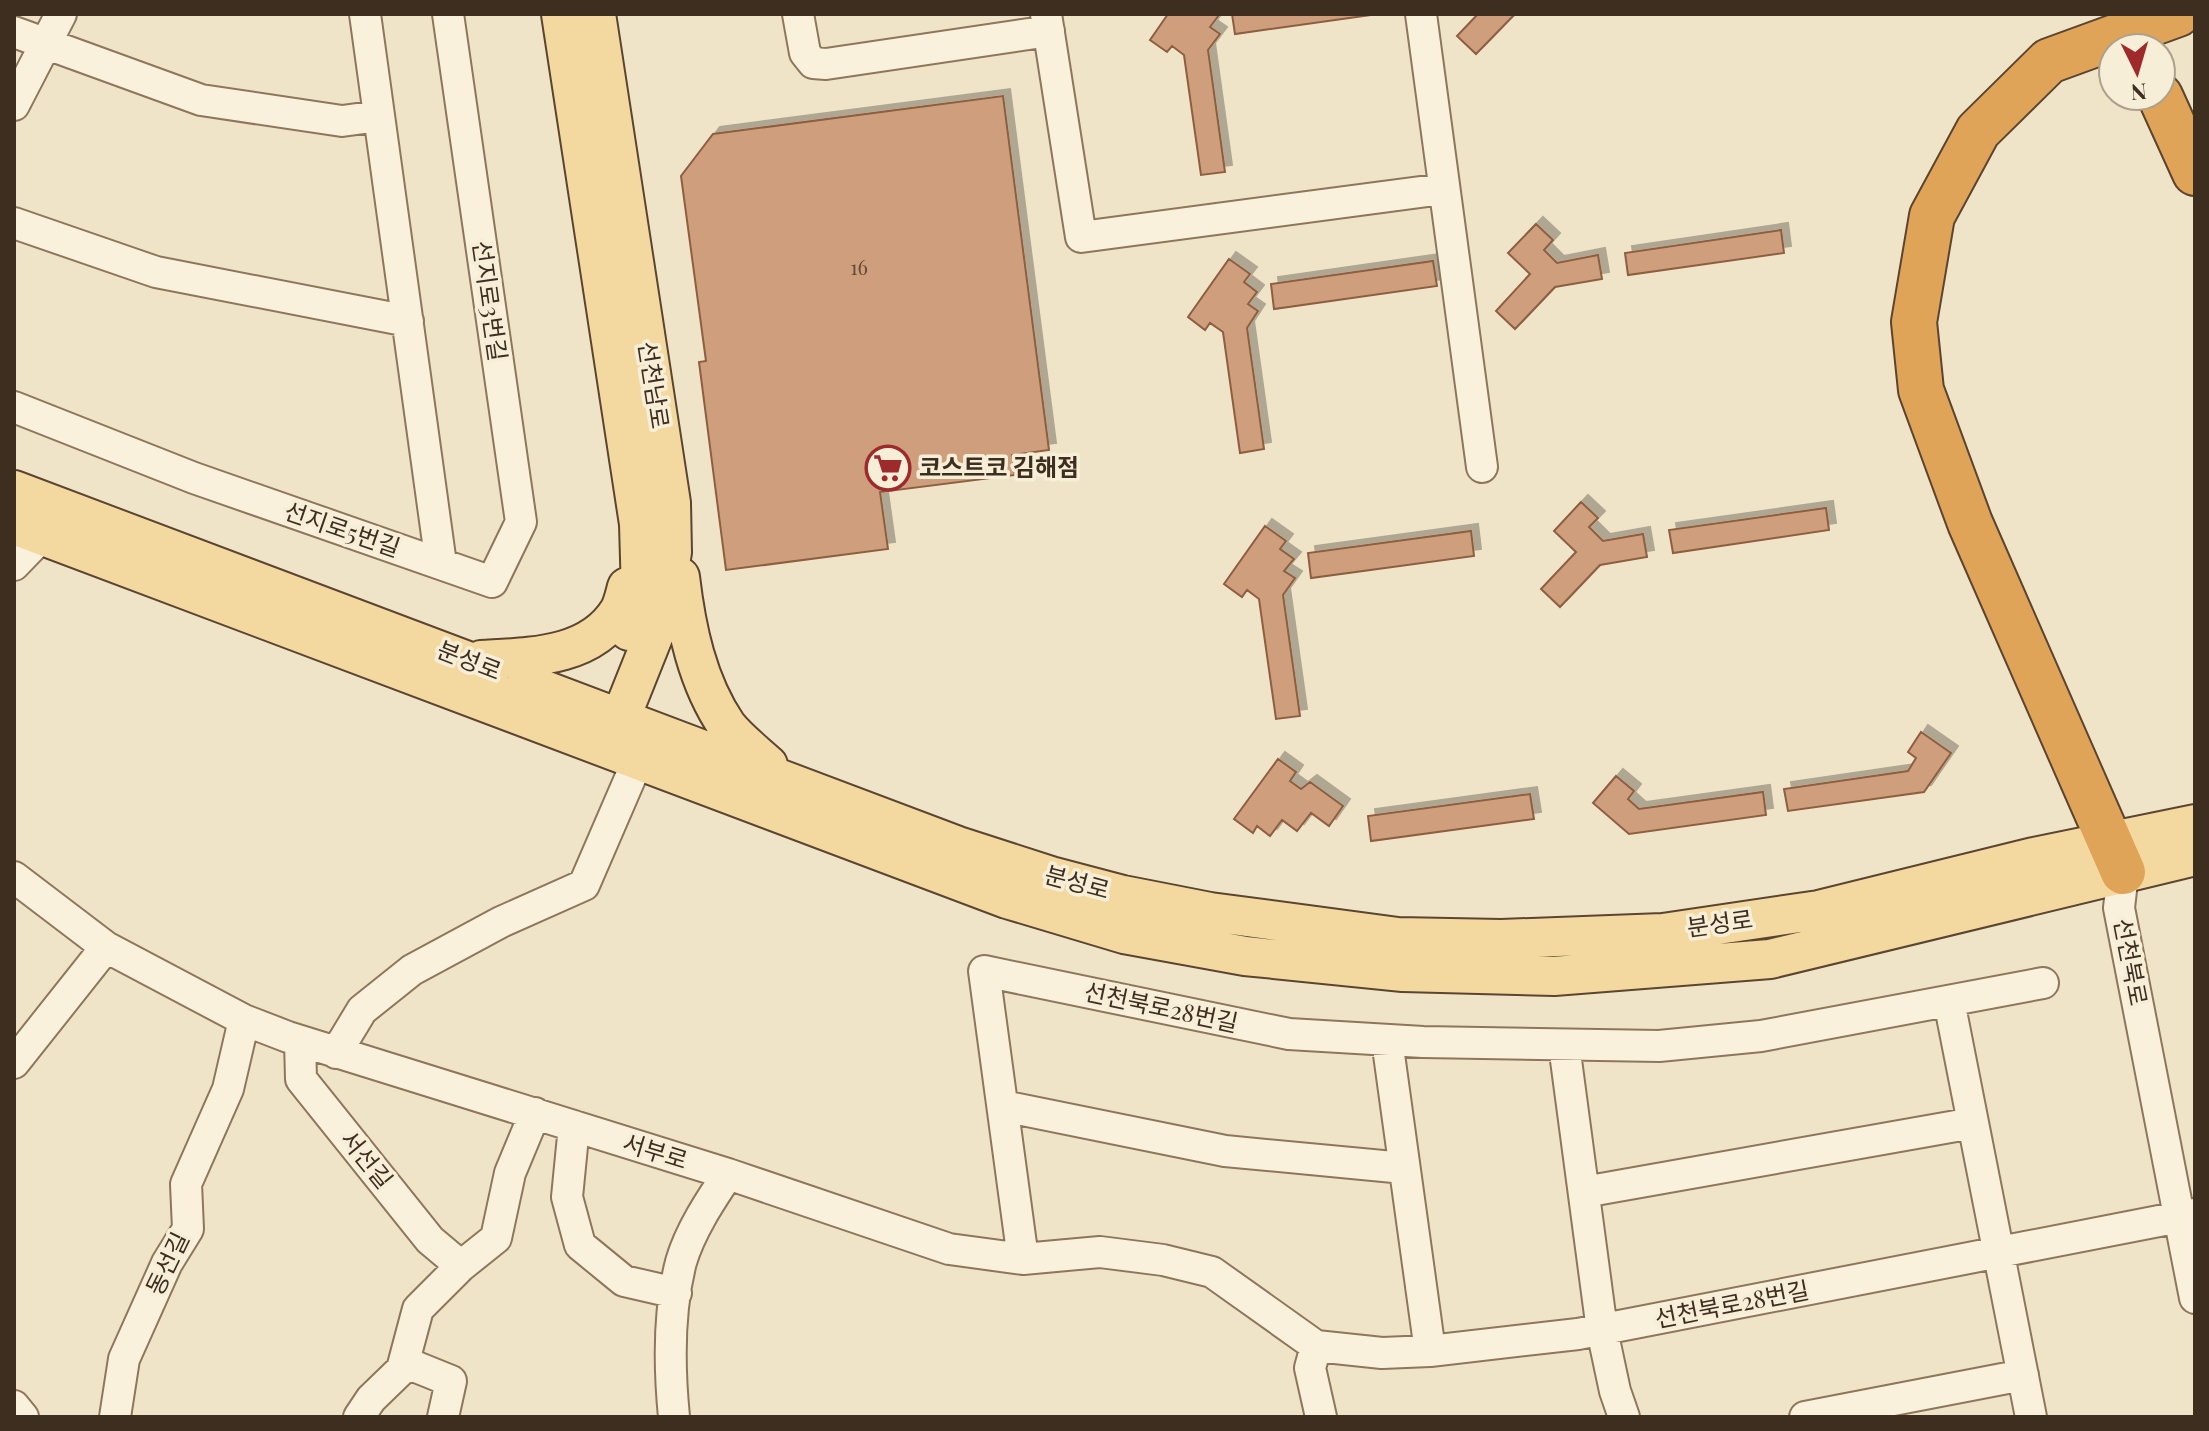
<svg xmlns="http://www.w3.org/2000/svg" width="2209" height="1431" font-family="'Playfair Display','Noto Sans KR',serif">
<style>
.building{fill:#cf9f7d;stroke:#8d5f41;stroke-width:2;filter:url(#shadow)}
.lines{fill:none;stroke-linecap:round;stroke-linejoin:round}
.minor-casing{stroke:#8d765c;stroke-width:34}
.major-casing{stroke:#5b4430;stroke-width:42}
.highway-casing{stroke:#5b4430;stroke-width:48}
.minor{stroke:#faf1dc;stroke-width:30}
.major{stroke:#f3d9a0;stroke-width:38}
.highway{stroke:#e0a458;stroke-width:44}
.labels{text-anchor:middle;stroke-width:7;stroke-linejoin:round;paint-order:stroke}
.number-label{font-size:20px;fill:#624a37}
.street-label{font-size:24px;fill:#3d2e20;stroke:#f7eed8}
.poi-label{font-size:24px;font-weight:bold;fill:#3d2e20;stroke:#f7eed8;text-anchor:start}
</style>
<defs>
<filter id="shadow"><feDropShadow dx="7" dy="-7" stdDeviation="0" flood-color="#0004"/></filter>
</defs>
<rect width="100%" height="100%" fill="#f0e4c8"/>
<path class="building" d="M1168,14L1219,15L1210,27L1220,34L1208,50L1225,172L1201,175L1184,55L1172,46L1167,52L1150,40Z
M1232,14H1378L1235,34Z
M1478,14H1515L1476,54L1457,36Z
M1003,96L1049,450L1012,455L1015,475L880,492L888,549L726,570L699,362L706,361L681,176L713,134Z
M1536,224L1553,240L1544,250L1557,263L1598,255L1602,279L1555,287L1515,329L1496,311L1530,274L1508,253Z
M1781,230L1784,253L1628,275L1625,253Z
M1229,259L1250,274L1244,282L1257,292L1248,304L1258,311L1247,328L1264,449L1240,453L1223,332L1210,323L1205,330L1188,317Z
M1433,261L1437,286L1274,309L1271,284Z
M1581,502L1598,518L1589,527L1603,541L1643,534L1647,557L1600,565L1560,607L1541,589L1576,552L1554,531Z
M1826,508L1829,530L1673,553L1669,530Z
M1265,526L1286,541L1280,549L1294,559L1284,571L1295,578L1283,595L1300,716L1276,719L1259,599L1247,590L1242,597L1224,584Z
M1471,531L1474,556L1311,578L1308,553Z
M1921,732L1951,753L1924,792L1788,811L1784,789L1908,771L1916,758L1908,752Z
M1278,759L1296,772L1290,781L1301,789L1310,782L1343,806L1329,826L1311,813L1297,831L1282,820L1270,836L1257,826L1253,833L1234,819Z
M1616,776L1634,791L1628,799L1639,809L1763,792L1766,815L1629,834L1593,803Z
M1530,794L1534,819L1371,841L1368,816Z"/>
<g class="lines">
<g class="minor-casing">
<path id="minor" d="M365,14L441,564
M798,14L805,53L813,63L826,64L1049,31
M1046,14L1081,237L1443,189
M1421,14L1482,467
M14,32L201,100L342,121L379,116
M14,105L61,14
M14,223L156,272L408,321
M14,407L194,478L492,582L521,522L448,14
M14,565L43,535
M2123,872L2119,908L2195,1298
M14,877L106,947L244,1020L288,1037L728,1174L949,1249L1023,1259L1100,1252L1163,1260L1212,1272L1316,1346L1382,1353L1430,1351L1578,1334L2195,1214
M1949,1001L2031,1417
M1387,1040L1430,1351
M300,1041L301,1079L430,1240L461,1266
M1564,1045L1602,1330L1615,1391L1624,1417
M336,1053L362,1010L412,970L501,922L584,885L638,760
M14,1063L106,947
M1003,1106L1225,1151L1404,1168
M574,1126L567,1197L580,1245L624,1281L676,1293
M1584,1192L1973,1123
M1023,1259L984,971L1289,1034L1423,1042L1659,1046L1761,1036L2043,983
M1316,1346L1310,1368L1321,1417
M404,1362L451,1381L443,1417
M14,1406L23,1417
M115,1417L124,1359L167,1263L188,1229L186,1184L228,1089L244,1020
M359,1417L371,1399L402,1369L418,1309L461,1266L496,1238L510,1173L535,1113
M674,1417C669,1366 668,1312 681,1262C690,1231 710,1201 728,1174
M1805,1417L2023,1375"/>
</g>
<g class="major-casing">
<path id="major" d="M561,14L639,524L641,594L629,631
M596,14L671,503L672,552L663,612L611,742
M14,490L958,846L1051,876L1123,895L1210,912L1398,937L1501,939L1663,933L1819,910L2034,857L2195,824
M14,525L1007,899L1124,934L1245,956L1403,972L1554,976L1770,959L2195,856
M680,577C686,628 697,682 727,726C738,740 755,753 768,765
M481,660C529,657 590,658 619,611C623,604 625,594 627,587"/>
</g>
<g class="highway-casing">
<path id="highway" d="M2160,96L2195,173
M2123,872L1970,523L1921,390L1914,322L1932,216L1978,131L2049,61L2178,14"/>
</g>
<use href="#minor" class="minor"/>
<use href="#major" class="major"/>
<use href="#highway" class="highway"/>
</g>
<defs>
<g id="supermarket-ring" transform="scale(2.3)"><circle r="9.5" fill="#f7eed8" stroke="#9e2a2b" stroke-width="1.5"/><path d="M-6-5.5h2.5l.6 2H6L4.5 2H-2.5L-4.4-4H-6ZM-1.5 3.2a1.3 1.3 0 1 0 .1 0ZM3 3.2a1.3 1.3 0 1 0 .1 0Z" fill="#9e2a2b"/></g>
</defs>
<g fill-rule="evenodd">
<use href="#supermarket-ring" x="888" y="468"/>
</g>
<g class="labels">
<g class="number-label">
<text x="859" y="275">16</text>
</g>
<g class="street-label">
<text transform="translate(489 301) rotate(82)" y="8">선지로3번길</text>
<text transform="translate(653 385) rotate(81)" y="8">선천남로</text>
<text transform="translate(342 530) rotate(19)" y="8">선지로5번길</text>
<text transform="translate(469 661) rotate(21)" y="8">분성로</text>
<text transform="translate(1077 883) rotate(15)" y="8">분성로</text>
<text transform="translate(1720 924) rotate(-8)" y="8">분성로</text>
<text transform="translate(2130 962) rotate(79)" y="8">선천북로</text>
<text transform="translate(1161 1008) rotate(12)" y="8">선천북로28번길</text>
<text transform="translate(655 1152) rotate(17)" y="8">서부로</text>
<text transform="translate(366 1160) rotate(51)" y="8">서선길</text>
<text transform="translate(168 1264) rotate(-64)" y="8">동선길</text>
<text transform="translate(1732 1305) rotate(-11)" y="8">선천북로28번길</text>
</g>
<g class="poi-label">
<text x="919" y="476">코스트코 김해점</text>
</g>
</g>
<rect width="2209" height="1431" fill="none" stroke="#3d2e20" stroke-width="32"/>
<g transform="translate(2137 72) rotate(175)"><circle r="38" fill="#f7eed8" stroke="#ada18e" stroke-width="2"/>
<path d="M0-6L14 30L0 20L-14 30Z" fill="#9e2a2b"/>
<text y="-12" font-size="22" font-weight="bold" text-anchor="middle" fill="#3d2e20">N</text>
</g>
</svg>
